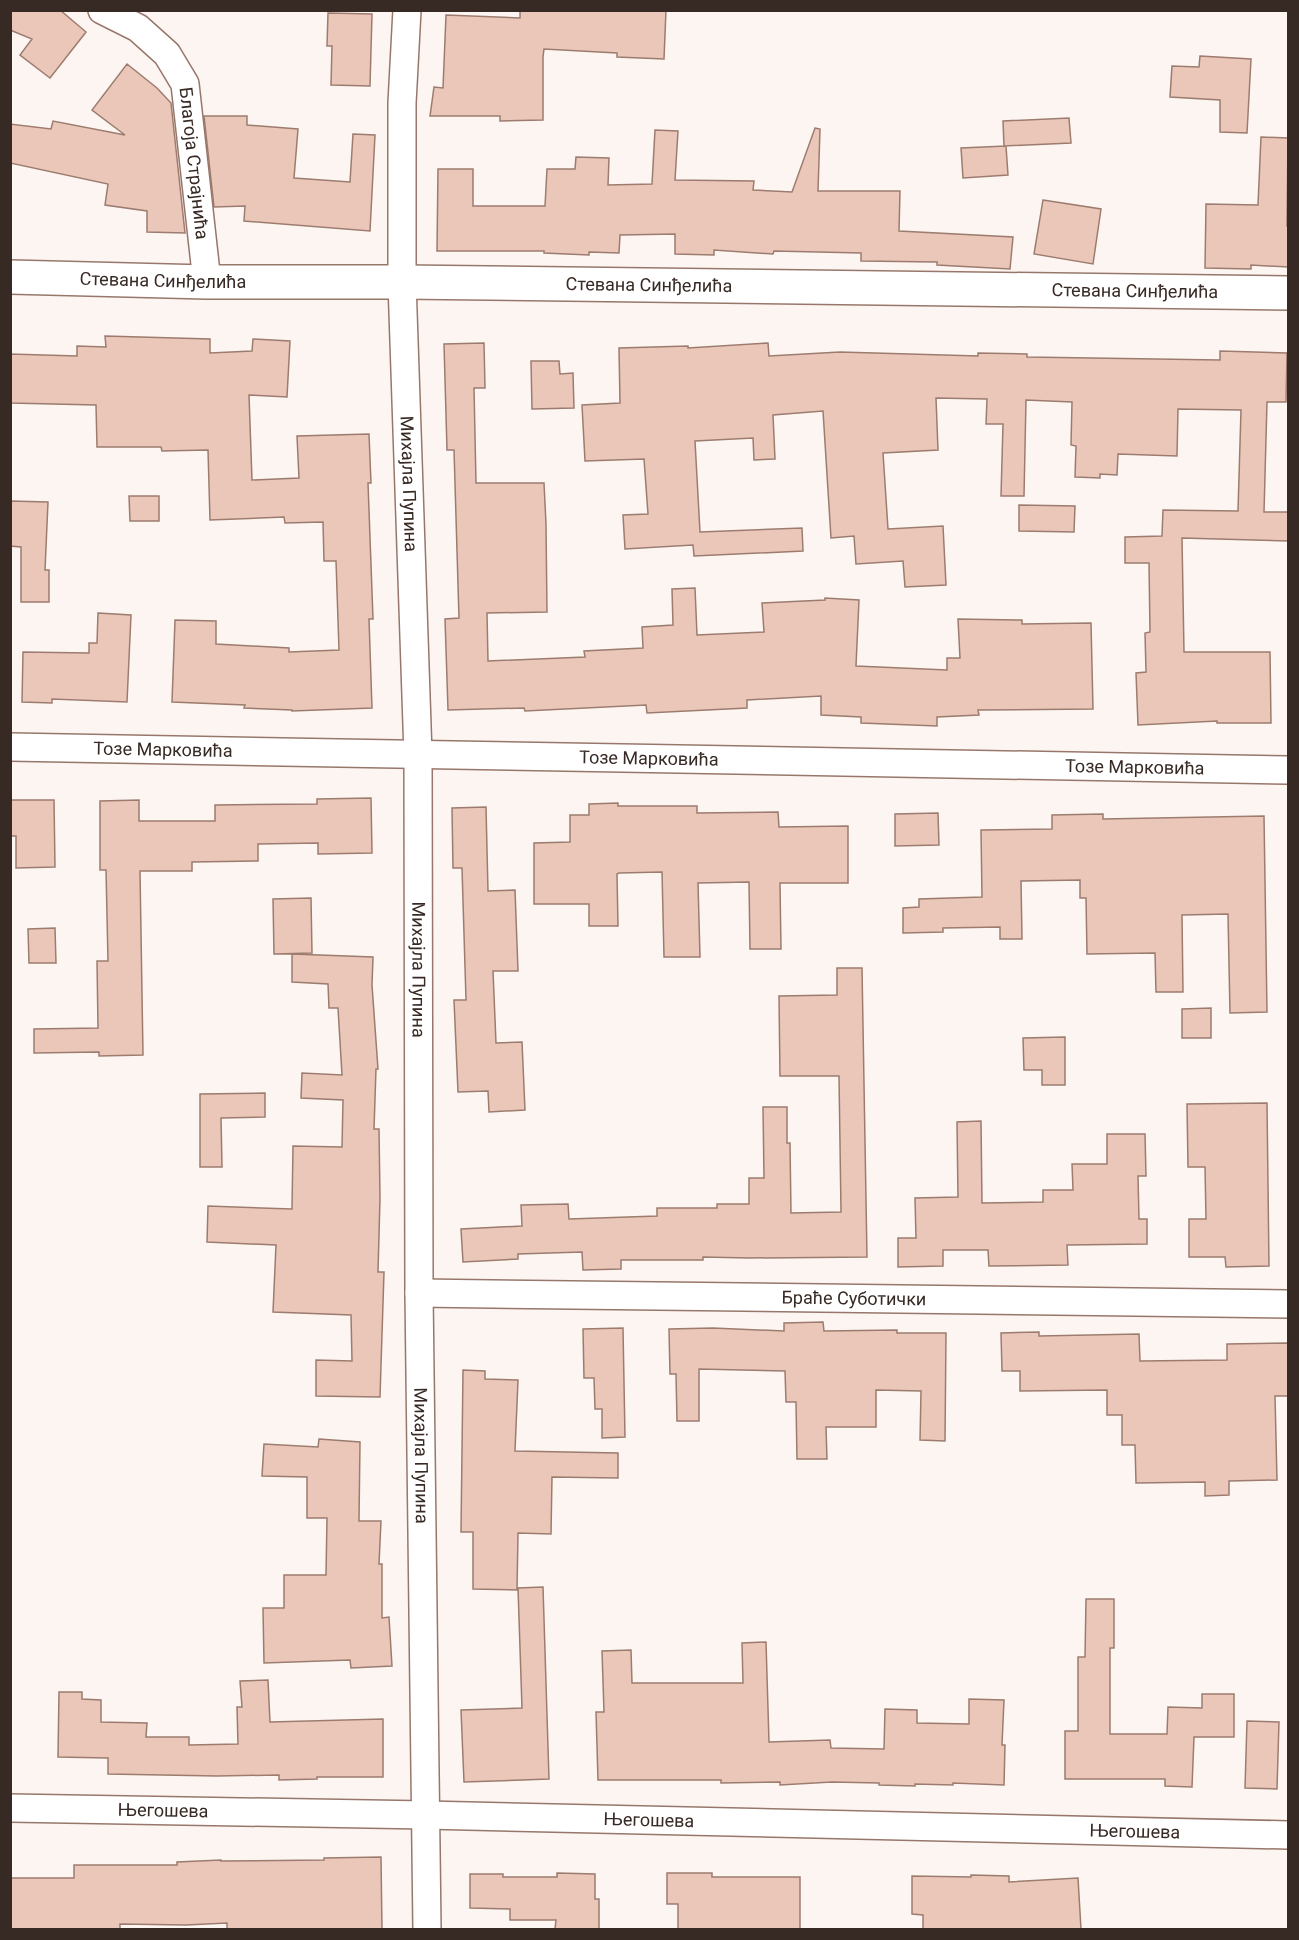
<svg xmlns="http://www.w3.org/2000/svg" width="1299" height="1940" font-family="Roboto,sans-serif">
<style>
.building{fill:#ebc7b9;stroke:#9c7c6f;stroke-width:1.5}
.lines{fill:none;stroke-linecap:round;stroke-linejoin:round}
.minor-casing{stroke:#97776b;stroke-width:30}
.tertiary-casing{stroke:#97776b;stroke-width:36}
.minor{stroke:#fff;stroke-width:27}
.tertiary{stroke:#fff;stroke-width:33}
.labels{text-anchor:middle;stroke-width:6;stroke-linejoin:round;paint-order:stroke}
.street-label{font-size:18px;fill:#372924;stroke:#fdf5f2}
</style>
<rect width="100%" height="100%" fill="#fdf5f2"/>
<path class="building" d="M10,10H60L86,32L50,78L20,55L32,39L10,30Z
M520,10H666L664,59L617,57V53L544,49L543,57V120L500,121V116H430L434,87L443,88L446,15L520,18Z
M328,13L372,14L370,86L331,85L332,46H327Z
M1200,56L1251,59L1247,133L1220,132V100L1170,97L1172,66L1199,67Z
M127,64L157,88L171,103L185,233L147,232V211L105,205L108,184L10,163V124L51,129L53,121L125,135L92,110Z
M204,116H247V125L298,129L294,178L350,182L353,134L375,135L370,231L244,221L245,206L214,207Z
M1069,118L1071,143L1004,146L1003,121Z
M815,128L820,129L818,191H900L899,231L1013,237L1010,269L937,265V262L861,261V253L774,251L773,254L714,250V255L675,254V234L620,235L619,253L589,252V255L544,253V251H437L438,169H473V206H545L547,169H575L576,157L609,158L608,185L652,184L655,130L678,131L675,180L754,181L753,190L792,192Z
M1261,137L1288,138L1287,226H1288V267L1251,265V269L1205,268L1206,204L1258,205Z
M1006,146L1008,175L963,178L961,148Z
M1043,200L1101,209L1093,264L1034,254Z
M105,336L210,339V353L252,351L253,339L290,341L287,397L249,395L252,480L299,478L297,436L369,434L371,483H368L373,619H369L372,708L292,711V710L244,708L245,705L172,702L175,620L216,621V644L289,648V652L339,650L336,561H324L323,522L285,523L284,517L210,520L208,450L162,451L161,447H97L96,405L10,403V354L77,356V346L106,347Z
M484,343L485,388H474L476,483H544L546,524L547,612L487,613L488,661L585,657L584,651L643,648L642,627L673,625L672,589L695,588L697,635L764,632L762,603L825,600V598L859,600L856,666L947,670V658H960L958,619L1022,620V624L1091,623L1093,709L978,710L979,715L937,717V726L861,723V717L821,715V696L747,700V708L647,713L646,705L525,711L524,708L448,710L445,619L459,618L454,450H447L444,344Z
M768,343L769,356L840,352L978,356V353L1027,354V357L1220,360V351L1287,353L1286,402H1267L1264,512H1288V541L1182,538L1184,652H1270L1271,723H1217V721L1138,725L1136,673L1146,672L1145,633L1150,632L1149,563H1125V537L1162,536L1163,510L1238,511L1241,410L1178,409L1177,456L1118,454L1117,475L1100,474V478L1075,477L1076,446L1071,445L1072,402L1026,400L1024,496H1001L1003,424H986L987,399L936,398L938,450L883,453L888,529L943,526L946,585L905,587L903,561L856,564L854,536L831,538L823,411L773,415L775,459L754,460L753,438L695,441L700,532L802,528L803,551L694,556L693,545L625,549L623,515L648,514L644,459L585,461L582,405L620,403L619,348L688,346V348Z
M531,361H559L560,374L573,373L574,408L532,409Z
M129,496H159V521H130Z
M10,501L48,502L45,570H49V602H21V547L10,546Z
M1019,505L1075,506L1074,532L1019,531Z
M98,613L131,615L127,702L52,699V703L22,702L23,652L89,653V643H97Z
M371,798L372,853L318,854V843L258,844V861L192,862V871H140L143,1055L99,1056V1052L34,1053V1029L98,1028L97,961H108L106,870H100V801L139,800V821H215V805L317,804V799Z
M10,800H54L55,867L16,868V836H10Z
M618,803V806H697V813L778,812L779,827L848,826V883H780L781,949H750L749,882L698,883L700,957H664L662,872L619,873L617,874L618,926H589V904H534V843L570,842V815H589V804Z
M486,807L488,891L515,890L518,971H493L496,1043L522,1042L525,1110L489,1112L488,1091L458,1092L454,1000H466L462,868H453L452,808Z
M938,813L939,845L895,846V814Z
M1103,814V819L1264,816L1267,1012L1230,1013L1228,914L1182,915L1183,992H1156L1155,953L1087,954L1086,898H1080V880L1021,881L1022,939H1000V927L943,928V932L903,933V908L919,907V899L982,897L981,830L1052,829V815Z
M311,898L312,953L274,954L273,899Z
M55,928L56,963H29L28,929Z
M292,954L373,957L372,985L378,1069H376L374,1129H379L380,1198L378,1272H384L380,1397L316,1396V1360L352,1361L351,1315L273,1312L276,1245L207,1242L208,1206L292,1209L293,1146L342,1147L343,1100L301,1098L302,1073L342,1075L338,1008H329L328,984L292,982Z
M837,968H862L867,1257L749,1258L703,1257V1260H621V1269L583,1270L582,1252L518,1254V1259L463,1262L461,1229L522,1226L521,1205L568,1204L569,1219L657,1216V1208H717V1204H749V1178H764L763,1107H787V1143H790L791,1213L841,1212L839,1076H780L779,996L837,995Z
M1211,1008V1038H1182V1009Z
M1065,1037V1085H1042V1070H1024L1023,1038Z
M265,1093V1117L221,1118L222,1167H200V1094Z
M1267,1103L1269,1266L1226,1267L1225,1257H1189V1219H1206L1205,1167H1188L1187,1104Z
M981,1121L982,1203L1043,1202V1190H1073L1072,1164H1107V1134H1145L1146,1176H1138L1139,1219H1147V1244L1067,1245L1068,1265L989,1266L988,1250H943V1266L898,1267V1238H916L915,1198L958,1197L957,1122Z
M823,1322L824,1331L897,1330V1333H946L945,1441L920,1440L921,1391L876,1390V1427H826L827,1459H797L796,1402H786L785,1371L699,1369V1421H677L676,1374H670L669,1329L713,1328L784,1331V1323Z
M623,1328L625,1437L602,1438V1409H595L594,1378H584L583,1329Z
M1039,1332V1336L1139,1334L1140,1361L1227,1360V1344L1288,1343V1396H1275L1277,1480L1229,1481V1495L1205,1496V1482L1136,1483L1135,1445H1122V1415H1107V1390L1020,1391V1371H1002L1001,1333Z
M463,1370L485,1371V1379L518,1380L515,1451L618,1453V1478L552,1477L551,1534L518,1533L517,1590L473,1589V1532H461Z
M319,1439L360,1442L359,1521H381L379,1564H382V1618L389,1617L392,1666L351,1668L350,1660L264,1663L263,1608H284V1575H326L327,1518H307V1477L262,1476L264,1444L318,1447Z
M543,1587L549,1779L464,1782L461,1710L522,1708L518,1588Z
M1086,1599H1114V1648H1110V1734H1167L1168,1707L1202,1708V1694H1234V1737H1194L1192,1787L1165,1786V1779H1065V1731H1078V1657H1085Z
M766,1642L769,1742L830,1740L831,1748L884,1749L885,1709L917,1710V1723L969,1724V1699L1004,1700L1002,1745H1005L1004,1785L953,1783V1785L915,1784V1786L879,1785V1783L832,1782L780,1785V1782L721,1783V1780H598L596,1712H604L602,1651L631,1650L632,1683H743L742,1643Z
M268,1680L270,1722L383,1719V1777H317V1779L279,1780V1775L217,1776L108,1774V1758L58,1757L59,1692H82V1699L101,1700V1722L147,1723L146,1737H189V1745L238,1744L237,1707H242L240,1681Z
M1247,1721L1279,1722L1277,1789L1245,1788Z
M381,1857L382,1929H227V1923L186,1925L120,1924V1929H10V1878H74V1865H177V1862L221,1860V1861L324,1860V1858Z
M557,1873L595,1874V1899H599V1929H555L556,1920H510V1909L470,1908V1874H503V1877H557Z
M667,1873H712V1877H800V1929H678V1904H667Z
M971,1875L1009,1876V1882L1078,1878L1081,1929H923V1915L912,1914V1876L971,1877Z"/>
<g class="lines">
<g class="minor-casing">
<g id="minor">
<path id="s1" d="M102,10L138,28L167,54L185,84L207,282"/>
<path id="s2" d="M407,10L402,103V282L418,755L419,1293L427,1930"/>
<path id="s3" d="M10,747L1288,770"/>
<path id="s4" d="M419,1293L1288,1304"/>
<path id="s5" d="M10,1808L426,1815L1288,1835"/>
</g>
</g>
<g class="tertiary-casing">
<g id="tertiary">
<path id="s6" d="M10,277L207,282H402L1288,293"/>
</g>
</g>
<use href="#minor" class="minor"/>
<use href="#tertiary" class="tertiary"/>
</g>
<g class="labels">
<g class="street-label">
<text dy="6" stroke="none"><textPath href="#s1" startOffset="194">Благоја Страјнића</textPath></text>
<text dy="6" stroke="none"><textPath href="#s6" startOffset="153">Стевана Синђелића</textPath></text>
<text dy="6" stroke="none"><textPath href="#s6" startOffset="639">Стевана Синђелића</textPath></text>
<text dy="6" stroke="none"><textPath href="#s6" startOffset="1125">Стевана Синђелића</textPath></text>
<text dy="6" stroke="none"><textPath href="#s2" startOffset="474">Михајла Пупина</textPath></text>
<text dy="6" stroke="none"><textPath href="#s3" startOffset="153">Тозе Марковића</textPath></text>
<text dy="6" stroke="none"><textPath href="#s3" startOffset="639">Тозе Марковића</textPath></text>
<text dy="6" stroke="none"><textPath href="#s3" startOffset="1125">Тозе Марковића</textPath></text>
<text dy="6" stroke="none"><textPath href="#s2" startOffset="960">Михајла Пупина</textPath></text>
<text dy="6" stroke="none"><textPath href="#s4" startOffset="435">Браће Суботички</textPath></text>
<text dy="6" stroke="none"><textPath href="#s2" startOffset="1446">Михајла Пупина</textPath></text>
<text dy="6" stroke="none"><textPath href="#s5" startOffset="153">Његошева</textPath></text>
<text dy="6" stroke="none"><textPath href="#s5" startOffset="639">Његошева</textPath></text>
<text dy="6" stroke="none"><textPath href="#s5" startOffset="1125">Његошева</textPath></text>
</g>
</g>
<rect width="1299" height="1940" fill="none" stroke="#372924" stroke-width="24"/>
</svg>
